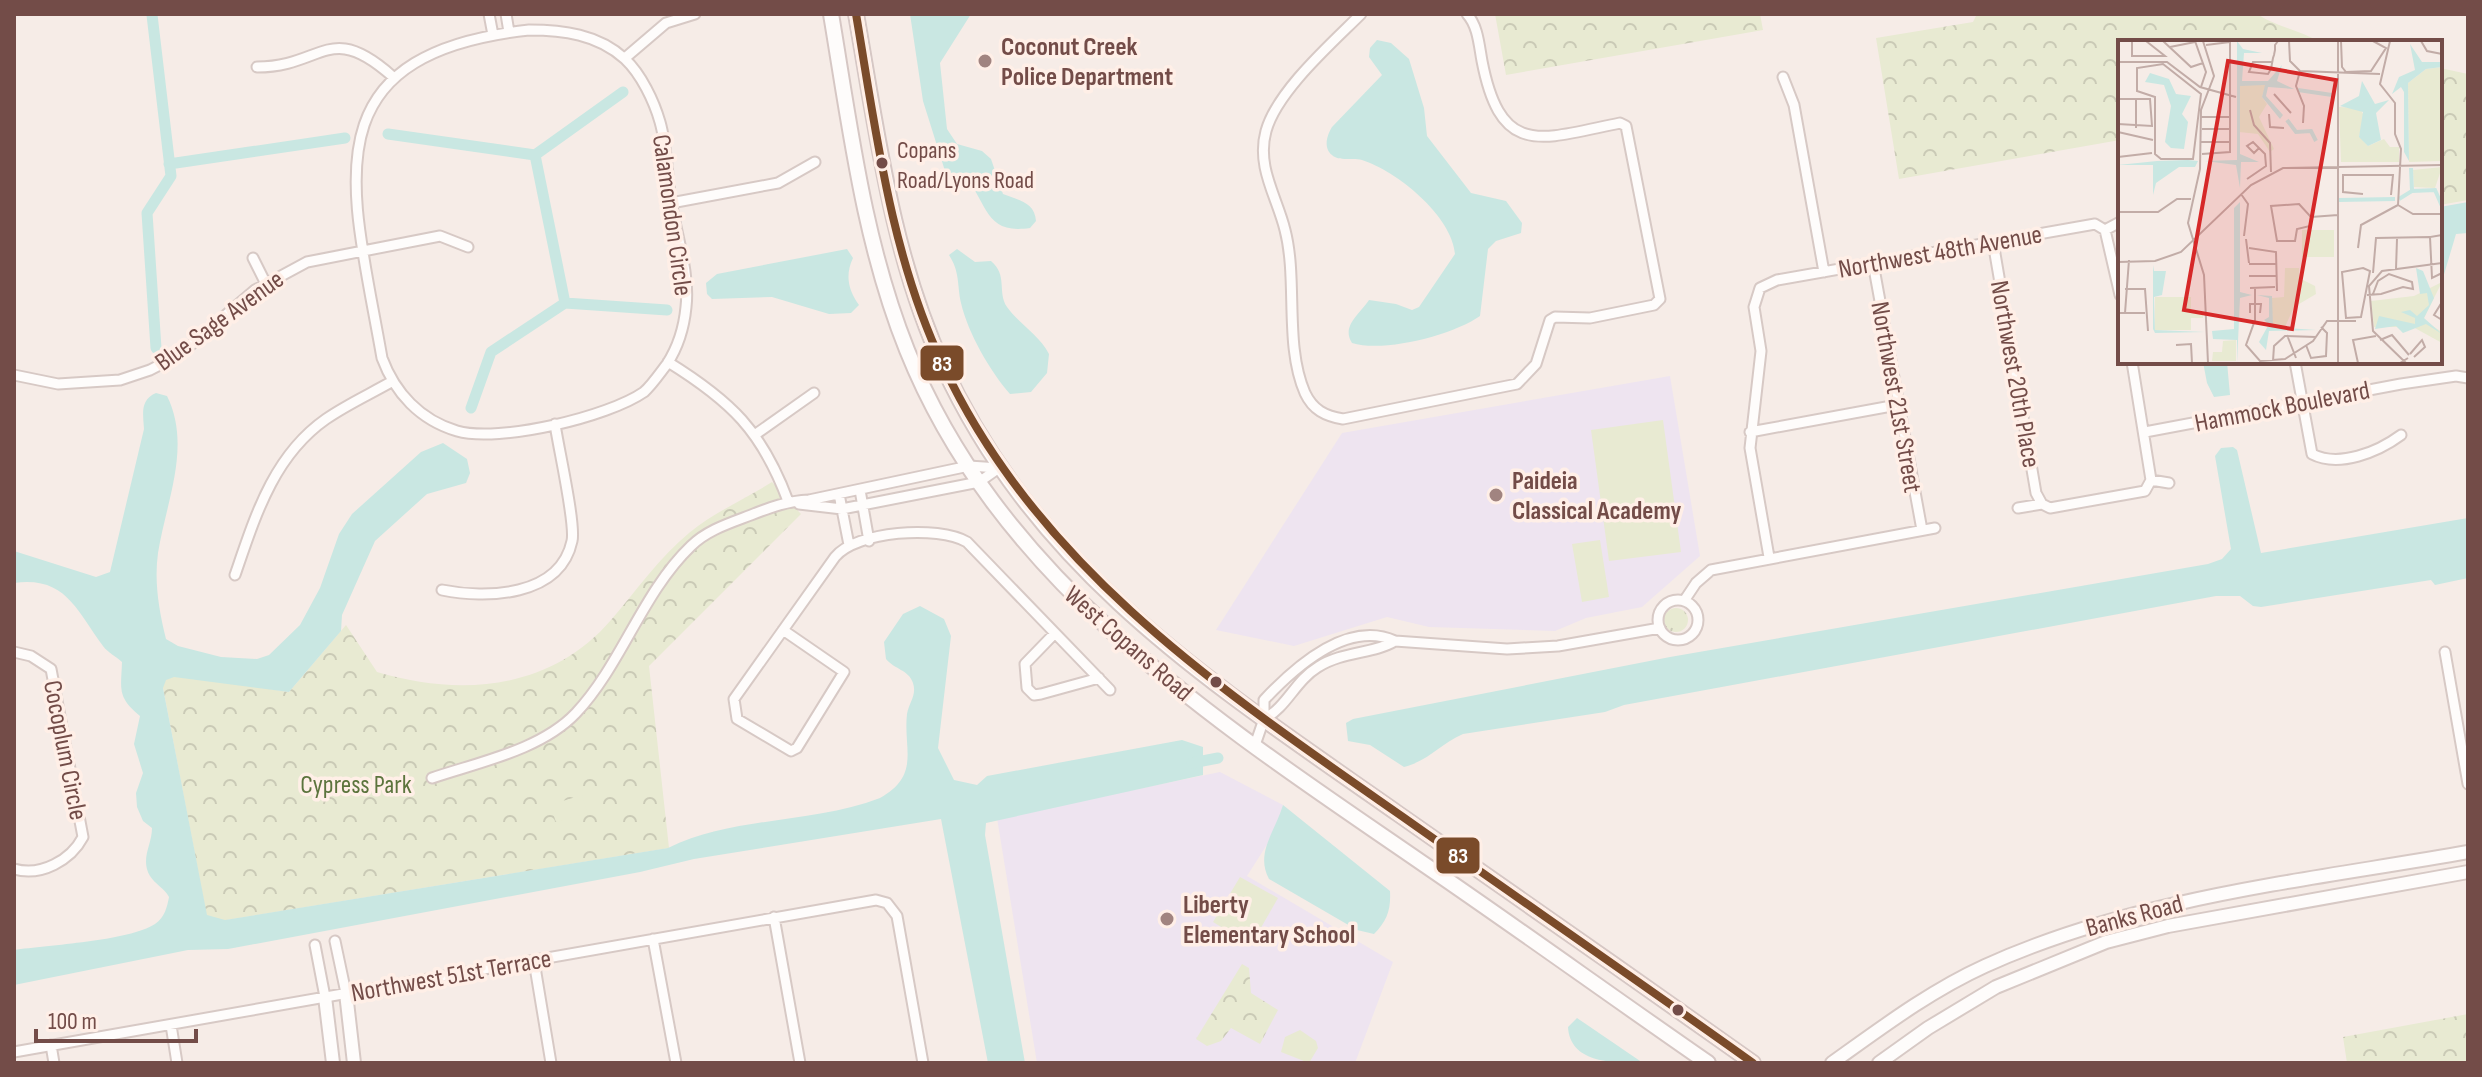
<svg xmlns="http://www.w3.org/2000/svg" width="2482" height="1077" font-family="'Sofia Sans Condensed',sans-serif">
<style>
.education{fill:#eee4f0}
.grass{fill:url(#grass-tufts)}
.forest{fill:url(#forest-crowns)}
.pitch{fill:#e8ead2}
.water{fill:#c9e7e2}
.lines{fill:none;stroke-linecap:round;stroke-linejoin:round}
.canal{stroke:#c9e7e2;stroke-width:11}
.minor-casing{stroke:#d7c9c5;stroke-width:13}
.tertiary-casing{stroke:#d7c9c5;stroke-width:16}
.secondary-casing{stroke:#d6c7c4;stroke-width:18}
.minor{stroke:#fefcfb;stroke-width:9}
.tertiary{stroke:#fefcfb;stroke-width:12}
.secondary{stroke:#fefcfb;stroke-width:14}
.bus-1-casing{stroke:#ffefe7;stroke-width:14}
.bus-1{stroke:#7a4b2a;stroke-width:8}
.poi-dot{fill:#a18480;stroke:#ffefe7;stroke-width:3}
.bus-dot{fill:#734c48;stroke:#ffefe7;stroke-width:3}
.labels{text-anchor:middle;stroke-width:7;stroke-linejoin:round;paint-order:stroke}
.bus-label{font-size:24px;fill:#734c48;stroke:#ffefe7;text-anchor:start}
.poi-label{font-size:26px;font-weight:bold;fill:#734c48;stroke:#ffefe7;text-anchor:start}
.street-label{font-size:26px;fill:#734c48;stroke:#ffefe7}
.park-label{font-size:26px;fill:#5c743d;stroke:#ffefe7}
.inset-river{fill:none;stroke:#c9e7e2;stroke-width:4}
.inset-road{fill:none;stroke:#c2aca7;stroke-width:2}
.view{fill:#d62828;fill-opacity:0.15;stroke:#d62828;stroke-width:4}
.inset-edge{fill:none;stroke:#734c48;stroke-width:4}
.line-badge{stroke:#ffefe7;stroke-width:3}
.badge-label{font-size:22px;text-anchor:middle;font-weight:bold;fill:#fff}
</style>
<defs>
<pattern id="grass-tufts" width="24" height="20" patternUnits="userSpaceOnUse" patternTransform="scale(2)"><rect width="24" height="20" fill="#e8ead2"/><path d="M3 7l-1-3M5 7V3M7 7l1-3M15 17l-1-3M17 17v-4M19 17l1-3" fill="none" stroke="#cacab6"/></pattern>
<pattern id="forest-crowns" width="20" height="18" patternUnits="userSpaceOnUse" patternTransform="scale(2)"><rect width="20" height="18" fill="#e8ead2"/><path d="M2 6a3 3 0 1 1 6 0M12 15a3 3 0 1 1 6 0" fill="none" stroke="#cacab6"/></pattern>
</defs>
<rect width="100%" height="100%" fill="#f6ece7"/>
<path class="education" d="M1670,376L1700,556L1642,607L1586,618L1555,631L1429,627L1387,617L1294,646L1216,630L1342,433Z
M1220,772L1283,805L1275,832L1247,876L1393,962L1355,1063H1037L997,818Z"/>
<path class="grass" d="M1664 620a12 12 0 1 1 24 0a12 12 0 1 1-24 0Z"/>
<path class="forest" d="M1495,14H1760L1763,30L1506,75Z
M1977,14H2258C2267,23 2304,32 2320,42H2120V140L1899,179L1876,38L1973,22Z
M2440,68L2468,74V200L2440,205Z
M772,482L801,514L649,666L669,848L208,923L160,672L289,692L346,625L377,672C461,697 551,690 611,620C636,591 659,558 689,533C713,513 745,499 772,482Z
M1242,964L1249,968L1251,993L1278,1010L1260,1044L1231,1028L1221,1041L1207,1046L1196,1039Z
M2468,1014V1063H2347L2343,1037Z"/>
<path class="pitch" d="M1663,420L1681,552L1609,561L1591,430Z
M1600,540L1609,597L1582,602L1572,544Z
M582,795L588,813L556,822L550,805Z
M1240,877L1278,898L1251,945L1213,922Z
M1300,1030L1316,1041L1318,1048L1309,1063L1281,1052L1285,1037Z"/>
<path class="water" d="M910,14H971L940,63L947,129L957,144L982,151L991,159L1003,194C1018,200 1035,202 1036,221L1030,228C983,235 988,201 964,176H952L945,171L923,101Z
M1377,40L1391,43L1409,59L1424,108L1427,136L1471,193L1506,201L1522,223L1521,233L1496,241L1488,249L1480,316C1453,335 1384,353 1352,343C1341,326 1360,314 1369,300L1396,304L1412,310L1419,307L1455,254C1452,216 1397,171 1362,160C1353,157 1339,162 1332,155C1323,148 1327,135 1332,127L1382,75L1369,57L1370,48Z
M2468,202V233L2456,234L2440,288V207Z
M847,249L853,258C845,275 848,290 859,305L851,313L829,314L772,297L712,299L707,294L706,283L717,274Z
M957,249L975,262L991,261C1008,275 997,292 1007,307C1019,324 1039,335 1049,354L1047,373L1031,392L1010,394C990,371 968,333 961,303C957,284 960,272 949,255Z
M2203,362H2227L2230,395L2214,397L2207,383Z
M156,393L167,396C192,446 166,502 158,553C154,582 159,611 166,639L178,646L221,657L257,659L269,655L300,625L320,588L339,534L352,514L421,452L443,443L467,459L470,473L466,483L427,494L375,541L342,615L341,631L289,692L174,677L166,680L163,688L207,915L225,920L668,848C734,816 812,824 880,798C921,775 903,749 907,714C909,703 917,695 913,683C909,670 894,669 886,659L884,642L903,614L920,606L944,619L951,636L938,748L954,780L977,785L987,776L1182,740L1203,747V775L986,823L985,835L1025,1063H988L941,819L694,859L640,872L228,949L188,950L14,985V950C48,945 129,941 155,924C165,917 167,907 169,897C164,888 155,884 150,876C140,859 152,845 152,828L143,821L137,807L136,793L143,773L134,744L140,716C117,697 121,690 122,662C116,656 108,653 103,646C76,610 66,576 14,583V551L96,577L110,572L144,429C143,413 140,400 156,393Z
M2233,447L2237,450L2261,553L2468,518V578L2435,585L2431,580L2261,607L2253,606L2240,596H2216L1624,705L1605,712L1463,734C1440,744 1430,760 1404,767L1370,745L1348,741L1346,723L1353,719L1670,657L2208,564L2222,559L2231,549L2215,456L2221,448Z
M1283,805L1390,891C1391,910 1387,921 1374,934L1357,930L1269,879C1255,853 1275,832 1283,805Z
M1577,1018L1643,1063C1615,1063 1570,1064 1568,1027Z"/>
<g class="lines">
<path class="canal" d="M152,15L171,176L147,213L156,348
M388,134L535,155
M169,164L345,138
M565,303L667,310
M471,408L491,352L565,303L535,155L623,92
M1192,763L1218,758"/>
<g class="minor-casing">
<path id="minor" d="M489,14L493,35
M506,14L509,32
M1361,14C1332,43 1277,91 1266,131C1256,167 1277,197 1285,230C1298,280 1284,345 1305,393C1313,410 1325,416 1343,419L1517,384L1536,364L1550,320L1555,317L1590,318L1654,305L1660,299L1626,126L1620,123C1541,139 1501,159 1482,61C1479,45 1478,26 1467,14
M529,30C562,30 598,34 625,59C641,74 654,101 660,122C667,146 667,175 671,200C676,235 690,272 686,307C684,328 678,347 667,364C660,373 652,385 644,392C608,417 499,443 457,431C420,420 395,393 382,358C353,191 303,55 529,30Z
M625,58L666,23L695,14
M257,67C323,67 329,20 392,76
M1783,77L1794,105L1824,272
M671,203L778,183L815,162
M2105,230L2120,295
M1993,242L2036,493L2042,504
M253,258L266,284
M1873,263L1922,530
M668,362C731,401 762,431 788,501
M2132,362L2151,480
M2295,362L2312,454C2339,468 2378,452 2401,435
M14,375L58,384L120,380L150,370L179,355L255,290L307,262L440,236L468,247
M1750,432L1897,405
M2145,432L2401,384L2456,376L2468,378
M756,434L814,393
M860,490L869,541
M839,494L849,545
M799,504L842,509L979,482L999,468
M2018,508L2042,504L2050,508L2145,491L2151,480L2169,483
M1769,557L1750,448L1761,351L1754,307L1760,288L1777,280L2095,224L2105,230L2120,222
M235,575C255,517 273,456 326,419C346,405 370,394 391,382
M442,590C486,599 560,597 572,541C576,524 558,446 555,424
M1658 620a20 20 0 1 1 40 0a20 20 0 1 1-40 0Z
M1684,601L1696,583L1711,570L1935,528
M783,630L844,672L797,748L791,751L737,719L734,699L835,557C856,531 938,525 967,542L1110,690
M1055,633L1025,664L1027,688L1034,695L1041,694L1099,678
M14,652L31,656L51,669L83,837C71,860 41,877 14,869
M2445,652L2468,784
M1264,719C1287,707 1295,681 1318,667C1343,651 1374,654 1395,641
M1255,745L1264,719V700C1294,668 1347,619 1395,641L1507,649L1558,646L1660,628
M432,778C479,762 541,750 576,713C622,664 642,593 691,546C707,530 730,523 751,515C771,507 788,501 809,500L969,466L999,468
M774,917L800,1063
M653,939L676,1063
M335,941L346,993
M315,945L325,997
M534,961L551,1063
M171,1025L177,1063
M51,1045L54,1063
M14,1052L876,900L887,903L897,916L923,1063"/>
</g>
<g class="tertiary-casing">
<path id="tertiary" d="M346,993L354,1063
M325,997L333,1063
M1832,1063C1881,1028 1930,991 1985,966C2137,897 2305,881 2468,852
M1879,1063L1928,1028L1996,987L2106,942L2168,926L2468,872"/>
</g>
<g class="secondary-casing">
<path id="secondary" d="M831,14C850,127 864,243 907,350C1002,587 1225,727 1425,865C1520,930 1614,998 1708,1063
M856,14C877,132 892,256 943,366C1040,576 1215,685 1397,813C1515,896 1635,979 1753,1063"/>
</g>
<use href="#minor" class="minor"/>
<use href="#tertiary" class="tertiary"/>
<use href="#secondary" class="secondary"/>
<g class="bus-1-casing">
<path id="bus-1" d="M856,14C876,132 891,256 943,365C1038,569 1224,692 1403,817C1519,899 1637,980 1753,1063"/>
</g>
<use href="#bus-1" class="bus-1"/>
</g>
<g class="poi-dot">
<circle cx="985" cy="61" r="8"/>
<circle cx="1496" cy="495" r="8"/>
<circle cx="1167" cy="919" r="8"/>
</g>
<g class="bus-dot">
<circle cx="882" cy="163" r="7"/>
<circle cx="1216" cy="682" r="7"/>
<circle cx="1678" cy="1010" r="7"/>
</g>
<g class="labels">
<g class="bus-label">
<text x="897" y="158">Copans<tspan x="897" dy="30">Road/Lyons Road</tspan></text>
</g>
<g class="poi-label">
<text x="1001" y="55">Coconut Creek<tspan x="1001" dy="30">Police Department</tspan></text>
<text x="1512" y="489">Paideia<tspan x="1512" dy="30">Classical Academy</tspan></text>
<text x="1183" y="913">Liberty<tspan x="1183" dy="30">Elementary School</tspan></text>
</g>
<g class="street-label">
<text transform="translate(673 215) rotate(82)" y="9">Calamondon Circle</text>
<text transform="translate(1940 251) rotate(-10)" y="9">Northwest 48th Avenue</text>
<text transform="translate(219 320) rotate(-36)" y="9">Blue Sage Avenue</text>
<text transform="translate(2016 374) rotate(80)" y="9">Northwest 20th Place</text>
<text transform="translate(1897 397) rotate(80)" y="9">Northwest 21st Street</text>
<text transform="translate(2282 406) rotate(-11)" y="9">Hammock Boulevard</text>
<text transform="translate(1129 643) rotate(41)" y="9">West Copans Road</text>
<text transform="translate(66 750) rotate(79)" y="9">Cocoplum Circle</text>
<text transform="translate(2134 915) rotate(-15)" y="9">Banks Road</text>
<text transform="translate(451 975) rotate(-10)" y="9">Northwest 51st Terrace</text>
</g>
<g class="park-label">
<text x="356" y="793">Cypress Park</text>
</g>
</g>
<g transform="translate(2118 40)">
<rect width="324" height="324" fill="#f6ece7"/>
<path d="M324,242L305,280L324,292V303L295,287H256L253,261L296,256Z" fill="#e8ead2"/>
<path d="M324,27V121L291,122L290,43L308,29ZM148,44L144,57L149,64L141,77L156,109L152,112L140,94L121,92L122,45ZM221,67L242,68L247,78L241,96L250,106L266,99L272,107H281V122H223ZM184,190H216V217H184ZM167,228H181V238L197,246L198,254L176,267L167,287H154V258L166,257ZM37,257H73V273H85V278H73V290H37Z" fill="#e8ead2"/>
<path d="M324,127L317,148L296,147L295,130Z" fill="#e8ead2"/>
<path d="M118,300V321H94L95,312H104L105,301Z" fill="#e8ead2"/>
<path d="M119,1L125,9L144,13H126L124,41H150L164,25L159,41L176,49L150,47L148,56L165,75L162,79L144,57L147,45L122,46V114L141,122H123L122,148L118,125L87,121L119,120ZM292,4L304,22H324V27L308,29L290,43L291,121L286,112V52L283,47L274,54L281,37L297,30ZM32,33L51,39L58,54L73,56L64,74L70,82L66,109L53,108L47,102L53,66L46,45L27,42ZM244,41L257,64L271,60L258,73L263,100L250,106L241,97L245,72L222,66L241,56ZM39,121L70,120L80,121L77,127H61L38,143L35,155V125H0ZM122,162V252L134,255L122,258L119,323V300L95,299L94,291L116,289V168ZM35,225L36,231H48L44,255L36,257L37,290L87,292L37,293L35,289ZM298,228L305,231L316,258L306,278L324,294L308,284L285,293L278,286L257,289L261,276L297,284V278L283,272L292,270L299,276L311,265L309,253L302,254ZM154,256L155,287L198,290L151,291L148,310L141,302L151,284L146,280L151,277V258L139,255Z" fill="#c9e7e2"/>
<path class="inset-river" d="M180,50L214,55M169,80L178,92L193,91L198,101M294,151L317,150L324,166M281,159L294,151L293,128M221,160L277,159"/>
<path class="inset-road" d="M14,1V16H47L28,1M45,1L73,27L85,23M77,1L88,32L83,47M85,1L96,36L83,70L82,129L70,183L86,235L90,323M171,1L172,21L182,31L262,34M223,1L224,27L228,32L253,31L268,8L255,1M272,1L262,44L277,63V94L283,109L280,165M303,1L309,11L324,14M88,5L112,2M52,7L77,2M0,22H49L82,47L118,57M155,22H135L131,32L150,34L153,29L155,18L156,15L157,10V5L160,1M45,24L83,54L75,119H43L37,114V57L19,51V28ZM182,31L178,46L186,66L185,83M156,54L173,73M0,59H32L34,86L0,84M18,59V88M132,70L136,85L152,103L153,132M151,74L152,87L166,88M82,77H112M84,89H112M0,92L35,100M82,102H112M84,114L112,112V1M0,117L34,113M129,139L148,126L147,114L135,102L129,106L136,113L141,108M123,154L130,164L126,196M245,154L225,152V135H275L273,155M181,164L193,177L192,186L179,189L177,201H159L153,166ZM280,165L295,174H324M0,172H40L59,159H73M193,177L220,175M324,195L312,197L314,238L324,233M128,199L131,223M131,208L158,212L159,251M240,208L243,185L280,165M0,222L37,221L63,212L133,145L165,128L324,125M131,224H159M245,228L252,231L243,277L228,278L224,232ZM278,229L279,199M255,233L258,198L312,197M131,236H159M132,248L157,247M137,248V280L128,305L142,321L167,319L195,301L209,281H238M7,249H27L30,291M249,255L263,254L285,247L295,249L294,242L271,234L260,241L255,254M324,262L316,275L324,280M0,273H27M7,273L11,220M132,273V264H143L142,273M169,295L178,318M262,300L274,295L291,315M58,305L73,304L74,323M188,305L193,318L208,316L209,293L203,287M292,314L304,300L307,307L296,317M155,321L156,306L167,296L198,297M220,323V1M240,323L235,300L258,296M242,323H282L290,318M288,323L255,291L251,246L264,231L324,223"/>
<path class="view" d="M110,21L218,40L174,289L66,270Z"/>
<rect width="324" height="324" class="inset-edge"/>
</g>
<g class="line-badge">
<rect x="919" y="344" width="46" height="38" rx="8" fill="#7a4b2a"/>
<rect x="1435" y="836" width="46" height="39" rx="8" fill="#7a4b2a"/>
</g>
<g class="badge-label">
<text x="942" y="371">83</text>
<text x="1458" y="863">83</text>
</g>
<rect width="2482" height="1077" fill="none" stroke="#734c48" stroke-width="32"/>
<path d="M36 1029v12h160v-12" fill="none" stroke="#734c48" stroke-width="4"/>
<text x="48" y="1029" font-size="24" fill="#734c48" stroke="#ffefe7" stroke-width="6" paint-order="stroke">100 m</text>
</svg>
